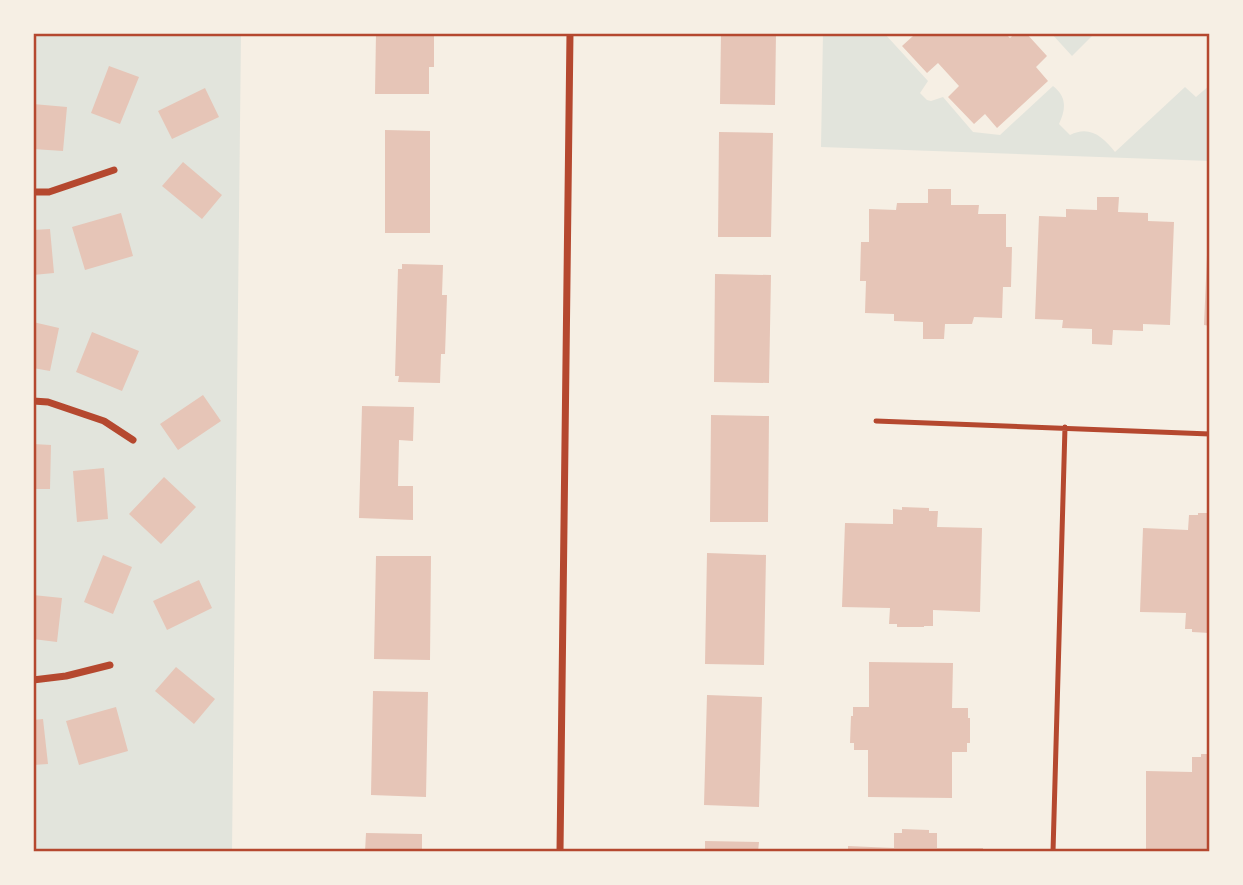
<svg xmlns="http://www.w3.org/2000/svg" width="1243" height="885" font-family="'Public Sans',sans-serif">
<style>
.green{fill:#e2e4dc}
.building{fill:#e6c5b7}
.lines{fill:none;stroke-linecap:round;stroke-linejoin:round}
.service{stroke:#b5482f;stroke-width:5}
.minor{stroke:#b5482f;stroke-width:7}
.neatline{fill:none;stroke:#b5482f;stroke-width:2.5}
</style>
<rect width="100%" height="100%" fill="#f6efe4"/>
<path class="green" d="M33,33H241L232,852H33Z
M823,33H884L928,81L920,93L927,100L931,101L943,97L973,132L1000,135L1053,86C1067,97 1066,109 1059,124L1070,135C1090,125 1103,137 1115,152L1185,87L1196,97L1210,85V161L821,147Z
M1051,33H1095L1072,56Z"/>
<path class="building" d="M376,33H434V67H429V94H375Z
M721,33H776L775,105L720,104Z
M910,33H1005L1010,38L1015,33H1026L1047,56L1036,67L1048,81L997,128L985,114L974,124L948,97L959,86L938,63L927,73L902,46L913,36Z
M109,66L139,77L120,124L91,113Z
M205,88L219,117L172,139L158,111Z
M33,104L67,107L63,151L33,149Z
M385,130L430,131V233H385Z
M719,132L773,133L771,237H718Z
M183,162L222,195L202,219L162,186Z
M928,189H951V205H979L978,214H1006V247H1012L1011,287H1003L1002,318L974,317L972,324H945L944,339H923V322L894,321V314L865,313L866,281H860L861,242H869V209L896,210L897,203H928Z
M1097,197H1119L1118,212L1148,213V221L1174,222L1170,325L1143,324V331L1113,330L1112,345L1092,344V329L1062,328L1063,320L1035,319L1039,216L1066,217V209L1097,210Z
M121,213L133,256L85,270L72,227Z
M50,229L54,273L33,275V230Z
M1208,232H1210V326L1204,325Z
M402,264L443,265L442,295H447L445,354H441L440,383L398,382L399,376H395L398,269H402Z
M715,274L771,275L769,383L714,382Z
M33,322L59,328L50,371L33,368Z
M92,332L139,351L122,391L76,372Z
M203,395L221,421L178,450L160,424Z
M362,406L414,407L413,441L399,440L398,486H413V520L359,518Z
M711,415L769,416L768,522H710Z
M33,444L51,445L50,489H33Z
M104,468L108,519L77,522L73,471Z
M164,477L196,507L161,544L129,514Z
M902,507L929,508V511H938L937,527L982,528L980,612L933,610V626H924V627H897V624H889L890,608L842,607L845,523L893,524V509L902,510Z
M1198,513H1210V633L1192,632V629H1185L1186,613L1140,612L1143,528L1188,530L1189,515H1198Z
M707,553L766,555L764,665L705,664Z
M103,555L132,567L113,614L84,602Z
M376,556H431L430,660L374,659Z
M199,580L212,608L167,630L153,601Z
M33,595L62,598L57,642L33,639Z
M869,662L953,663L952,708H968V718H970V743H967V752H952V798L868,797V750H854V743H850L851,716H853V707H869Z
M176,667L215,699L194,724L155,691Z
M373,691L428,692L426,797L371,795Z
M707,695L762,697L759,807L704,805Z
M116,707L128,751L79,765L66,721Z
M43,719L48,764L33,765V720Z
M1201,754H1210V852H1146V771L1192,772V757H1201Z
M902,829L929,830V833H937V848H983V852H848V846L894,848V833H902Z
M366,833L422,834V852H365Z
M705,841L759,842L758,852H705Z"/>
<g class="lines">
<path class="service" d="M876,421L1210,434
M1053,852L1065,427"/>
<path class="minor" d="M33,192H49L114,170
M33,401L48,402L104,421L133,440
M33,680L66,676L110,665
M560,852L570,33"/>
</g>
<rect width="1243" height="885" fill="none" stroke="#f6efe4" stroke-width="70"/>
<rect x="35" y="35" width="1173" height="815" class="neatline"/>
</svg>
